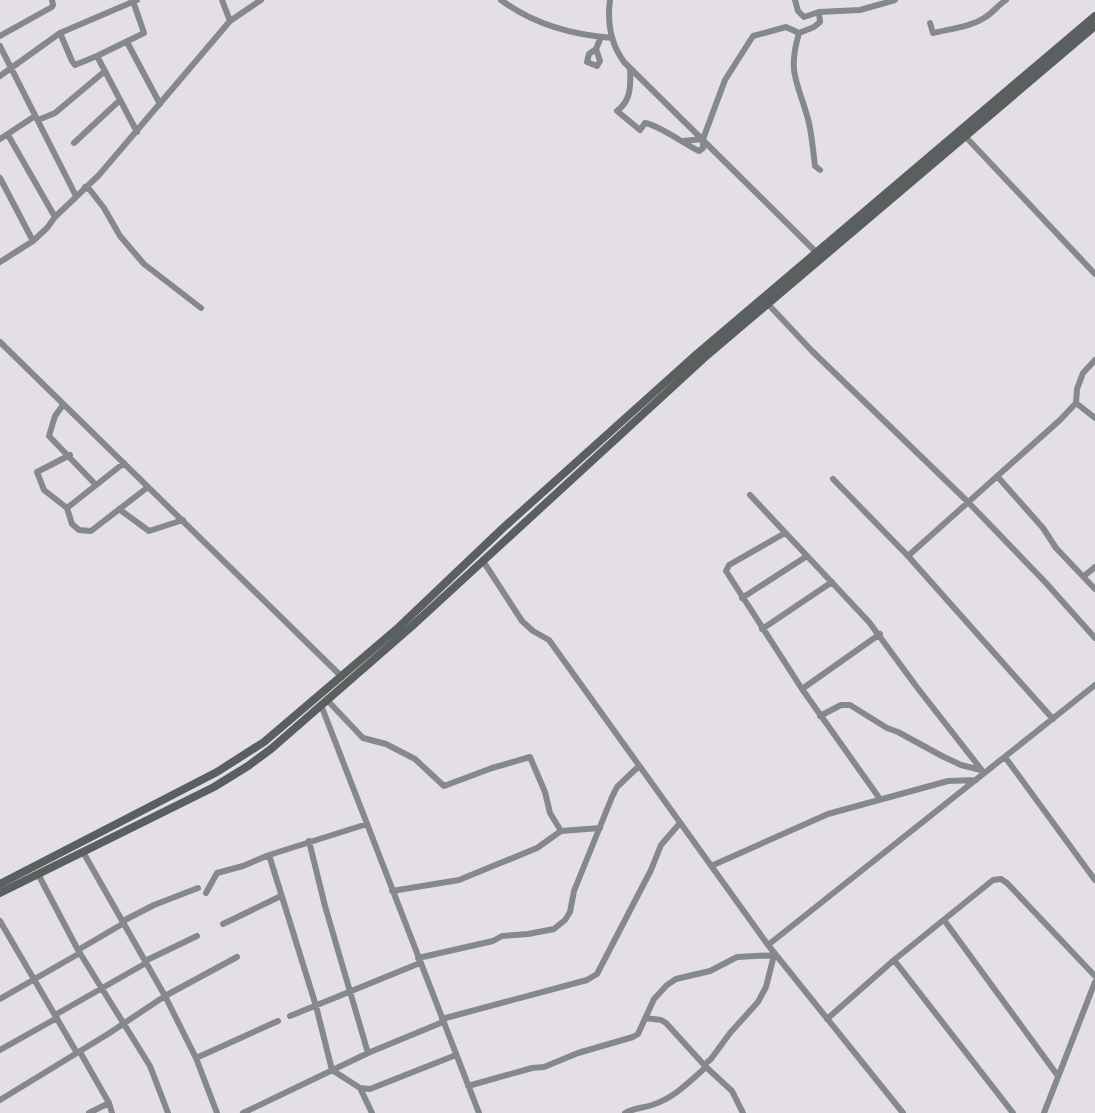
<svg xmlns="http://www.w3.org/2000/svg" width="1095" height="1113" font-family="'Roboto Serif',serif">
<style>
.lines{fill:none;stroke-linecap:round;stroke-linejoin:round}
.street{stroke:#858989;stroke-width:6}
.secondary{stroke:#5a605f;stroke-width:8}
</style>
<rect width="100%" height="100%" fill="#e4dfe7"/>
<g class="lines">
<path class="street" d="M222,0L230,21
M501,0C533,24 573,35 612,38
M610,0C607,23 610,43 624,62L817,253
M795,0L798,11L804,17L819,12L860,10L895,0
M819,12L820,22L814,27L799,33C787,74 798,82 808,119C812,134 813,151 815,166L820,170
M930,23L933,33C949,29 970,27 984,18C993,13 998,5 1006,0
M60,33L137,0
M0,36L52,7L53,5L52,0
M127,42L160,104
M0,46L76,196
M596,49L600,61L597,66L587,62L589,54L596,49L601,37
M97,56L137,132
M630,69C631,85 631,101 617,111L640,130L645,123C659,125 684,144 699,151L703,148V139L725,80L753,36L786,27L799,33
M0,76L60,33L72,61L75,65L97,56L144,33L133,1
M38,120L55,113L105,71
M8,135L55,217
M964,135L1095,274
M0,139L35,116
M683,141L703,139
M74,143L120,100
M0,178L33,241
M85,187L90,190L104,208L120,236L144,264L201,308
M0,262L33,241L47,228L55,217L99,175L230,21L261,0
M766,302L812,351L967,501L1046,583L1095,638
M0,342L342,677
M1076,403L1095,418
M63,405L55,416L49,436L96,485
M70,455L37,472L44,490L67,508L72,524L79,530L91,531L148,487
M997,476L1043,528L1056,548L1095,589
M833,479L908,556L1053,719
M750,495L869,622L916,686L984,773
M67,508L124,463
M119,509L149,531L183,520
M785,533L729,565L726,571L802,689L880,799
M908,556L1060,420L1076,403L1077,389L1083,373L1095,360
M483,561L522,621L533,631L549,640L768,945L903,1113
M1084,576L1095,567
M742,598L807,556
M762,629L832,582
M802,689L880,634
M327,700L363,738L386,744L415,759L444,786L492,768L530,757L545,792L550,813L561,831
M321,705L479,1113
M820,716L841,705H850L887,728L898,732L942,756L961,765L981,770
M1005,757L1095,880
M309,841L325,906L368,1053
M83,852L165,996L196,1058L217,1113
M269,855L316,1006L332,1070L360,1088L372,1113
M711,866L828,814L948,781L976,780
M38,874L78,950L150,1066L168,1113
M392,891L459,880L537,848L561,831L600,828
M206,893L217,873L243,866L269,855L367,824
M944,920L1058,1076
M0,921L77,1053
M123,921L154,905L198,888
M223,924L281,896
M768,945L1095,685
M78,950L124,923
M418,958L493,941L502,936L528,934L554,929L565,920L570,912L574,891L612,797L617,787L639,766
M894,960L1013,1113
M145,961L197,936
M0,999L80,953
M55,1015L146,963
M290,1016L420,963
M645,1018L661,1020L666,1023L706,1067L732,1091L743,1113
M442,1019L587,980L597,974L651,870L661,845L680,823
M827,1019L894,960L993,880L1001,879L1007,883L1095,976
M0,1050L57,1018
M80,1052L109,1103L112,1113
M196,1058L278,1021
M704,1065L711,1059L730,1033L758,1002L766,987L774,955
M468,1086L532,1068L544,1067L578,1053L633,1037L638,1034L654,999L667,985L676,979L710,971L737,957L776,955
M360,1088L370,1089L456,1055
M0,1100L108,1034L165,996L237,957
M89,1113L109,1103
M243,1113L368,1053L443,1022
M625,1113C634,1108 643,1108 652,1105C674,1098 689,1082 706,1067
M1044,1113L1095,982"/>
<path class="secondary" d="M0,884L217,772L264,742L399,627L503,528L698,353L1095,16
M0,893L214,787L248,766L271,749L411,627L704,358L1095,26"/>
</g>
</svg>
